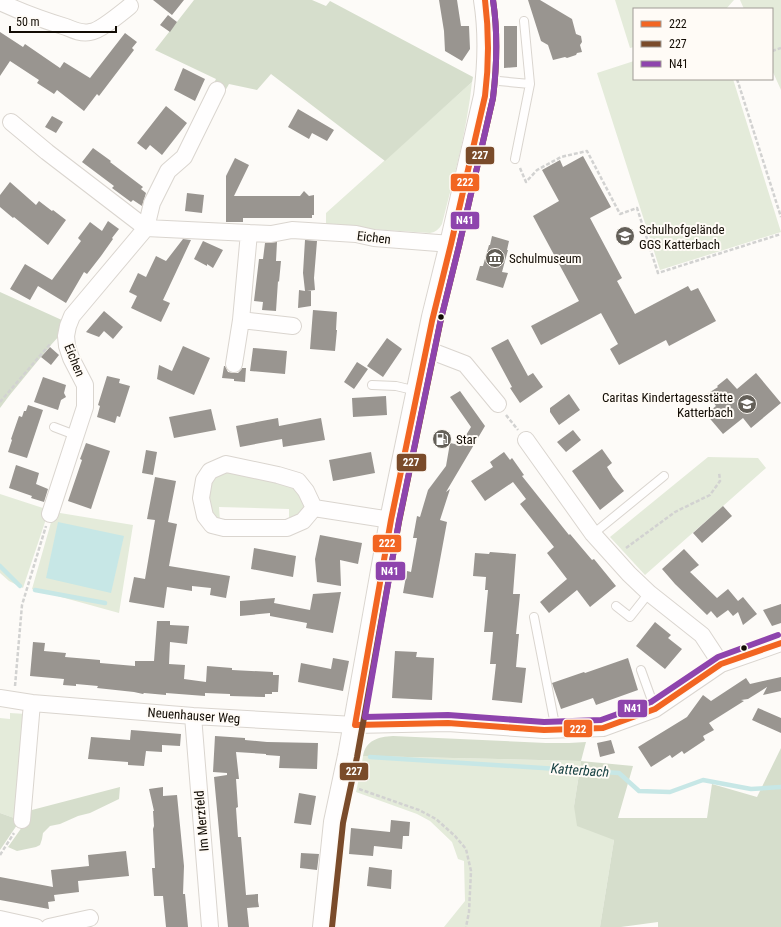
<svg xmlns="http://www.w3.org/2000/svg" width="781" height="927" font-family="'Roboto Condensed',sans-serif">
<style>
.green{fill:#e4ebda}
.forest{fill:#d6decc}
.water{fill:#c7e7e6}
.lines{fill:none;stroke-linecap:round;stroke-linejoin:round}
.stream{stroke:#c7e7e6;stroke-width:4.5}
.building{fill:#999590}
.lane-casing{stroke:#dad5cf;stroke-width:10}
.street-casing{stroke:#dad5cf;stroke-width:18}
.secondary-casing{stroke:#dad5cf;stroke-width:24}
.path{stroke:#d2d2d1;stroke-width:2.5;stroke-dasharray:4 2;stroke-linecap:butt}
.lane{stroke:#fffefe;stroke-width:8}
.street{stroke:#fffefe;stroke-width:16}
.secondary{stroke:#fffefe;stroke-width:22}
.bus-1-casing{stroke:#fffbf6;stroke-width:9}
.bus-2-casing{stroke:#fffbf6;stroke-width:9}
.bus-3-casing{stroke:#fffbf6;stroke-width:9}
.bus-1{stroke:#f26522;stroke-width:6}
.bus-2{stroke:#7a4b2a;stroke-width:6}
.bus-3{stroke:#8e44ad;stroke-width:6}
.bus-dot{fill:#120c04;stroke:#fffbf6;stroke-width:1.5}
.labels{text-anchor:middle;stroke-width:4;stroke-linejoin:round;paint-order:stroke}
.poi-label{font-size:13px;fill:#120c04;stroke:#fffbf6;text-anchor:start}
.street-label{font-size:13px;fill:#120c04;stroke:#fffbf6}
.water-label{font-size:14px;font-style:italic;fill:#184243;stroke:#fffbf6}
.line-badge{stroke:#fffbf6;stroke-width:1.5}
.badge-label{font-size:11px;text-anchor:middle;font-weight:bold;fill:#fff}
</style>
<rect width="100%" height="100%" fill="#fdfbf8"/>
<path class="green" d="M615,0H734L726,9H634V47L630,48Z
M740,0H781V90L772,70V9H744Z
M634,61V79H733L781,232L660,270L597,73Z
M472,82C467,130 454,177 442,224C439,229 436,232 430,233L326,226V213Z
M708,457L758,458L766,468L645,575L610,537Z
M226,472L295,486L305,495L304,512L289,522V509L219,507L220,521L209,511L210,480Z
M0,494L49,510L23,588L9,581L0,573Z
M54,512L133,525L119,613L32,589Z
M10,713L26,714L17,819L0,813V718L10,719Z
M363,756L581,761L574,806L614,840L600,927H444L465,901L464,861L458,859L452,842L430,821L417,814L356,792L361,769Z"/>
<path class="forest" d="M194,0H312L326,6L330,1L473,77L472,82L385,161L271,74L257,90L229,84L225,91L213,85L216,79L155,50Z
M0,292L64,321L60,335L50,346L9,396L0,408Z
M393,736L546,743H569L586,742L581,761L633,766L618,818H707L712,784L757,797L781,748V927H658V922L621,927H600L614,840L577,826L574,806L581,761L363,756C366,740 378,737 393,736Z
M120,787L119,799L90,813L78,816L60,824L50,826L43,833L42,839L40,845L36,847L17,851L8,847L27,820L28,811Z
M0,813L17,819V825L0,850Z"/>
<path class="water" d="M58,522L124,536L111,593L46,578Z"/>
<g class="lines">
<path class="stream" d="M0,566L20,586
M35,590L105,603
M370,757L619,773L639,791L670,792L703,780L751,789L781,787"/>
</g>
<path class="building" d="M153,0H184L172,15Z
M439,0H457L461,26H469L470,49L462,61L445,51L444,31Z
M528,0H540L572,19L576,34L581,36L582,42L580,45L582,52L577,53L576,55L567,58L565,57L553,60L548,45L541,41Z
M168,15L177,22L170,32L160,25Z
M504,26H517V67L504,68Z
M0,32L23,47L25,44L60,68L64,62L90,78L125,33L137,42L132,48L134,50L99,96L97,94L84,111L57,90L54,94L37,83L39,80L10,61L0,76Z
M183,68L205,79L195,101L174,90Z
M166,106L187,123L162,155L150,145L146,150L137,143Z
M298,109L334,130L327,141L312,133L309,139L288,127Z
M52,116L63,122L56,133L45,127Z
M93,148L111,161L110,162L143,187L141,189L146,193L142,206L133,200L131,202L112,188L114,186L82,162Z
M583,156L611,207L590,218L622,278L617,281L635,314L688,286L691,291L698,288L716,321L669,346L666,340L619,365L610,349L618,344L601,313L541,345L531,326L579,301L533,216L559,201L542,170L560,160L563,167Z
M235,158L249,165L234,196H300L304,191L309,196L314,195V215H312V218H243V222H226V176Z
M10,182L36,205L39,201L52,211L53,210L66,220L48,245L14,217L13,218L0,207V195Z
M187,193L204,195L202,213L185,211Z
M108,221L119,229L112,238L113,239L101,256L87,274L84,272L66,303L38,286L30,300L10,289L25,264L52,280L81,241L78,238L90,222L102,231Z
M492,236L509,241L507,250H508L502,272L508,273L503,288L476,280L480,266H483L489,245H490Z
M183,239L191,240L163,300L170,303L161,322L131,308L137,296L129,292L138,273L146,277L156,256L166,261Z
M305,240L317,241L314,278L315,290L307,291H311V306L298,308L299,290L305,291L303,273Z
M203,241L223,250L213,268L207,264V266L194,259Z
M277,242L276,261H281L279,282L278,281L276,311L262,310L263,302L254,301L259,259H263L265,243Z
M313,310L337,312L336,330H337L335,351L310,349Z
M104,311L123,327L113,339L104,331L99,337L86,332Z
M387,338L402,349L383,377L367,366Z
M508,339L528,376L533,373L543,387L520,403L510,388L512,387L491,348Z
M183,346L210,358L194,395L157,379L159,365L172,371Z
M50,347L59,355L51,365L41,357Z
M253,348L287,351L285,374L250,371Z
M357,362L368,369L354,389L344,382Z
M224,366H225L228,372L233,373H238L241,370L242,368H246L245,382L234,381V379L222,378Z
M756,373L781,403L751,428L743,418L723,434L706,414L716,406L707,394L718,387L717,386L727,378L737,389Z
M107,376L120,379L119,383L130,386L120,417L117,416L115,423L97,417L100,406L98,405Z
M43,377L66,385L64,393L66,397L61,400L58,410L34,402Z
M460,391L485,426L446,492L450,489L440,520L447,522L433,598L403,593L407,571L411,572L417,538H413L417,516L420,517L428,490L446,466L450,443L460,445L471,427L450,397Z
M569,394L580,410L559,425L550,412V408Z
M386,396L387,415L353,417L352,398Z
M28,405L43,410L27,458L8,452L12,440L11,439L19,416L22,417L24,411H26Z
M211,409L216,430L174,438L169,417Z
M278,418L279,426L321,418L325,440L283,447L282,439L240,447L236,426Z
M573,430L581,440L566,452L557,442Z
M86,443L110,451L91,509L68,501L82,460L80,459Z
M602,449L612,463L607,467L613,477L624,491L600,510L572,471Z
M146,450L157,452L153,475L142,473Z
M371,452L375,473L333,481L329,460Z
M504,452L510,460L512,458L524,475L522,476L569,535L570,534L592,560L594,559L616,586L590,607L577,590L549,613L540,602L567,579L547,553L554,547L520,504L526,499L513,482L485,501L471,481L493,467L490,462Z
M16,465L39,473L36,484L48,489L44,502L31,498L32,496L9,488Z
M155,477L176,481L168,522L177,524L169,566L230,576L226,598L210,595L211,588L192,586V591L167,587L164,608L129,602L134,577L145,579L155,520L147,519Z
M723,506L732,516L702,543L693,533Z
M320,535L362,543L358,564L340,560L341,586L317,582L315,559Z
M254,548L296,556L293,577L251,569Z
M684,549L699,565L690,572L717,598L728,589L738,601L743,597L757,614L743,625L738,612L733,616L728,610L717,618L711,611L707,615L675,584L662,569Z
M490,552L516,554L513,594H520L516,634H519L516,667L526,668L522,703L492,700L496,664H490L493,632H484L488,590H485L486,577L473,576L475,553L489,554Z
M341,592L333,633L306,628L307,623L270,616V613L240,616V601L275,598L274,603L310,610L313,594Z
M781,604V623L772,626L763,610Z
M157,621H170V625L189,626L187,644L170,642L169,664L185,665L184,679L206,682L207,666L232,668V670L273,672V675H279L278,692H272V694H265V697L230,696V694L205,693V696L166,693V695L144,693L143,694L134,692L97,688L98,686L76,684V686L63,685L64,679L30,676L33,642L45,643L44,651L66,653L65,657L100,660V663L135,666V661H154Z
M655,622L671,635L668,638L682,649L665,669L636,646Z
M395,651L417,652L416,657L434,658L432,700L392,698Z
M333,658L349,661L343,691L298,682L301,663L331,669Z
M628,658L638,690L596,705L593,698L561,709L552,683L584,672L585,673Z
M781,677V691L763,695L767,687L748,699L741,700L744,701L709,723L714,730L703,736L705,740L684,754L682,751L672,758L670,755L651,767L638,747L687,717L703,695L711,701L746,678L750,684Z
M758,708L781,718V733L752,720Z
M131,730L181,734L180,746L162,745V752L146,751L144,766L128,765V762L88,759L91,737L130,740Z
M215,736L245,738V740L267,742L318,743L317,769L279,768L280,756L266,755V754L236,752L239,779H236L238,807L236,808L238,837H241L246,895L258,894V901L259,907L247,908L249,927H228L214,777L227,775V773L213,772Z
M611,740L615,753L600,757L597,743Z
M163,787V796L177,795L184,866L183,894H185L188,927H166L163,896H154L152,868H155L153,829L154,826L153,811H154L149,789Z
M299,793L316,796L311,825L294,823Z
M391,820L410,822L409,836H403L402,849L374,846L373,856L349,854L351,828L390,832Z
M126,851L129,876L78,881L79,892L54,895L55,901L48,902L49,909L0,900V877L53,887L51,870L89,866L88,855Z
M301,853L319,854L317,870L300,868Z
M369,867L392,870L391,889L367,886Z"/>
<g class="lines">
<g class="lane-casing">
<path id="lane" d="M524,21L530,84
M488,80L530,84L515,159
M372,385L396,386L417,391
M54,427L75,435
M593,534L664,476
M616,606L630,617L649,593
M534,617L556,730
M641,670L655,709"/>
</g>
<g class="street-casing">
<path id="street" d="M0,2C21,12 43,20 66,27C73,30 82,34 90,32C100,31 121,13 130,6
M11,122L47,152L146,228L249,233L271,234L292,230L356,234L374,238L451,244
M241,320L293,326
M426,349L465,364L498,404
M234,364L241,320L249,233
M526,440L593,534L629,574L649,593L702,635L721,664
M314,508L303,521L287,528H224L212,525L205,516L201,498L204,480L210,471L226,464L278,475L298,481L306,491L314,508L391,520
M50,514L85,407V385L71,358L67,346L66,336L68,326L72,316L146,228L152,203L168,171L184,157L217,90
M0,698L32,703L193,716L355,725L448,723L544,730L603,728L655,709L721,664L781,643
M193,716L210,927
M22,820L32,703
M0,919L36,927
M49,927L90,918"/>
</g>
<g class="secondary-casing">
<path id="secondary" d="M324,927L335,822L349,756L391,520L433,317L451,244L485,96C489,65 490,31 485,0"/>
</g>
<path class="path" d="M772,51L781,48
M737,79L781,217
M520,168L526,182L537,170L561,157L587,151L620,214L637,208L658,273L781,234
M0,402L51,343
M506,415L518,430
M626,548L675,512L710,495L720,481L719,472
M15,686L22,605L46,526
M359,789L419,810L436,819L455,836L466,849L471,871L469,912L466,927
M0,855L14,833"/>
<use href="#lane" class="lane"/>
<use href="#street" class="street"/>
<use href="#secondary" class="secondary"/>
<g class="bus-1-casing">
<path id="bus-1" d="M355,725L391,520L432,321L451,244L485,96C489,64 489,32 485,0
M355,725L448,723L544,730L603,728L655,709L721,664L781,643"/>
</g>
<g class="bus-2-casing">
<path id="bus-2" d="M332,927L343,823L357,757L399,522L441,319L459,246L493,98C497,65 498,33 493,0"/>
</g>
<g class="bus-3-casing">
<path id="bus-3" d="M493,0C498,33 497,65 493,98L459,246L440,323L399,521L365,717L448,715L544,722L601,720L651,702L718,657L778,635"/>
</g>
<use href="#bus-1" class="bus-1"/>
<use href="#bus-2" class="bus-2"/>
<use href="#bus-3" class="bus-3"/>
</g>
<defs>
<g id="school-disc" transform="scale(1)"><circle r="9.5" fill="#646059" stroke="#fffbf6"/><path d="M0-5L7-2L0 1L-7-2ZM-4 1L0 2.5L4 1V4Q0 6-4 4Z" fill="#fff"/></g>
<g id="museum-disc" transform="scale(1)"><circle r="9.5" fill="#646059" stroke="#fffbf6"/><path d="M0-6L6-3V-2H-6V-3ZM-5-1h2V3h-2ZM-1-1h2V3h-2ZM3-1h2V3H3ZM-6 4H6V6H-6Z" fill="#fff"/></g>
<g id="fuel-disc" transform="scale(1)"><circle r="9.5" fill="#646059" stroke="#fffbf6"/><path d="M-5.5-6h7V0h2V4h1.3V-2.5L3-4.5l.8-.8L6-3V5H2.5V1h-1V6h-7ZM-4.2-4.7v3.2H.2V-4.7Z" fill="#fff"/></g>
</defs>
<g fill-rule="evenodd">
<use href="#school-disc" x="625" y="236"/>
<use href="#museum-disc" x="495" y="258"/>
<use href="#school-disc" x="747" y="404"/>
<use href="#fuel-disc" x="442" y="439"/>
</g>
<g class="bus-dot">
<circle cx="441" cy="317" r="3.5"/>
<circle cx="744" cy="648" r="3.5"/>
</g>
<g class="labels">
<g class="poi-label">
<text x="639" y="234">Schulhofgelände<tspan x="639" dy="15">GGS Katterbach</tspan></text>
<text x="509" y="263">Schulmuseum</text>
<text x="733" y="402" text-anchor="end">Caritas Kindertagesstätte<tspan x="733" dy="15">Katterbach</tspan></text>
<text x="456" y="444">Star</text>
</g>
<g class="street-label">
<text transform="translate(374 237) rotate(7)" y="5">Eichen</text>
<text transform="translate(75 360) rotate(68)" y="5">Eichen</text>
<text transform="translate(194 715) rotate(4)" y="5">Neuenhauser Weg</text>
<text transform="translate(201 821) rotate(-95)" y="5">Im Merzfeld</text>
</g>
<g class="water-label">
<text transform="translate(580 770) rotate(4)" y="5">Katterbach</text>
</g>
</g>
<g class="line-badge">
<rect x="465" y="146" width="30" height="19" rx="4" fill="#7a4b2a"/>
<rect x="450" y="173" width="30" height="19" rx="4" fill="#f26522"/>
<rect x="450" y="211" width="30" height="19" rx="4" fill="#8e44ad"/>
<rect x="396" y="453" width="31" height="19" rx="4" fill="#7a4b2a"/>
<rect x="372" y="534" width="30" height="19" rx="4" fill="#f26522"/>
<rect x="375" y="561" width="31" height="20" rx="4" fill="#8e44ad"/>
<rect x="617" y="699" width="31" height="19" rx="4" fill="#8e44ad"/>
<rect x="563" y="719" width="30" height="19" rx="4" fill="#f26522"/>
<rect x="339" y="762" width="30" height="19" rx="4" fill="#7a4b2a"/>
</g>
<g class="badge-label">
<text x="480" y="159">227</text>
<text x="465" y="186">222</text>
<text x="465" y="224">N41</text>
<text x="411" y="466">227</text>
<text x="387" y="547">222</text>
<text x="390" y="575">N41</text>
<text x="633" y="712">N41</text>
<text x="578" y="733">222</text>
<text x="354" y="775">227</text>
</g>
<rect x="633" y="8" width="140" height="72" fill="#fffbf6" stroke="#a09b95"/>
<rect x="641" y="21" width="20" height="6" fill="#f26522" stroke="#a09b95"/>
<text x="669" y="28" font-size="12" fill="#120c04">222</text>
<rect x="641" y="41" width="20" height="6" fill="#7a4b2a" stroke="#a09b95"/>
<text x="669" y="48" font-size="12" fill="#120c04">227</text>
<rect x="641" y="61" width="20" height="6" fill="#8e44ad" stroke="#a09b95"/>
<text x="669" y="68" font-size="12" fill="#120c04">N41</text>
<path d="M10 26v6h106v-6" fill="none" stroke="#120c04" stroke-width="2"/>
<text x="16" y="26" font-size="12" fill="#120c04" stroke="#fffbf6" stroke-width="3" paint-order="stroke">50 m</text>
</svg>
